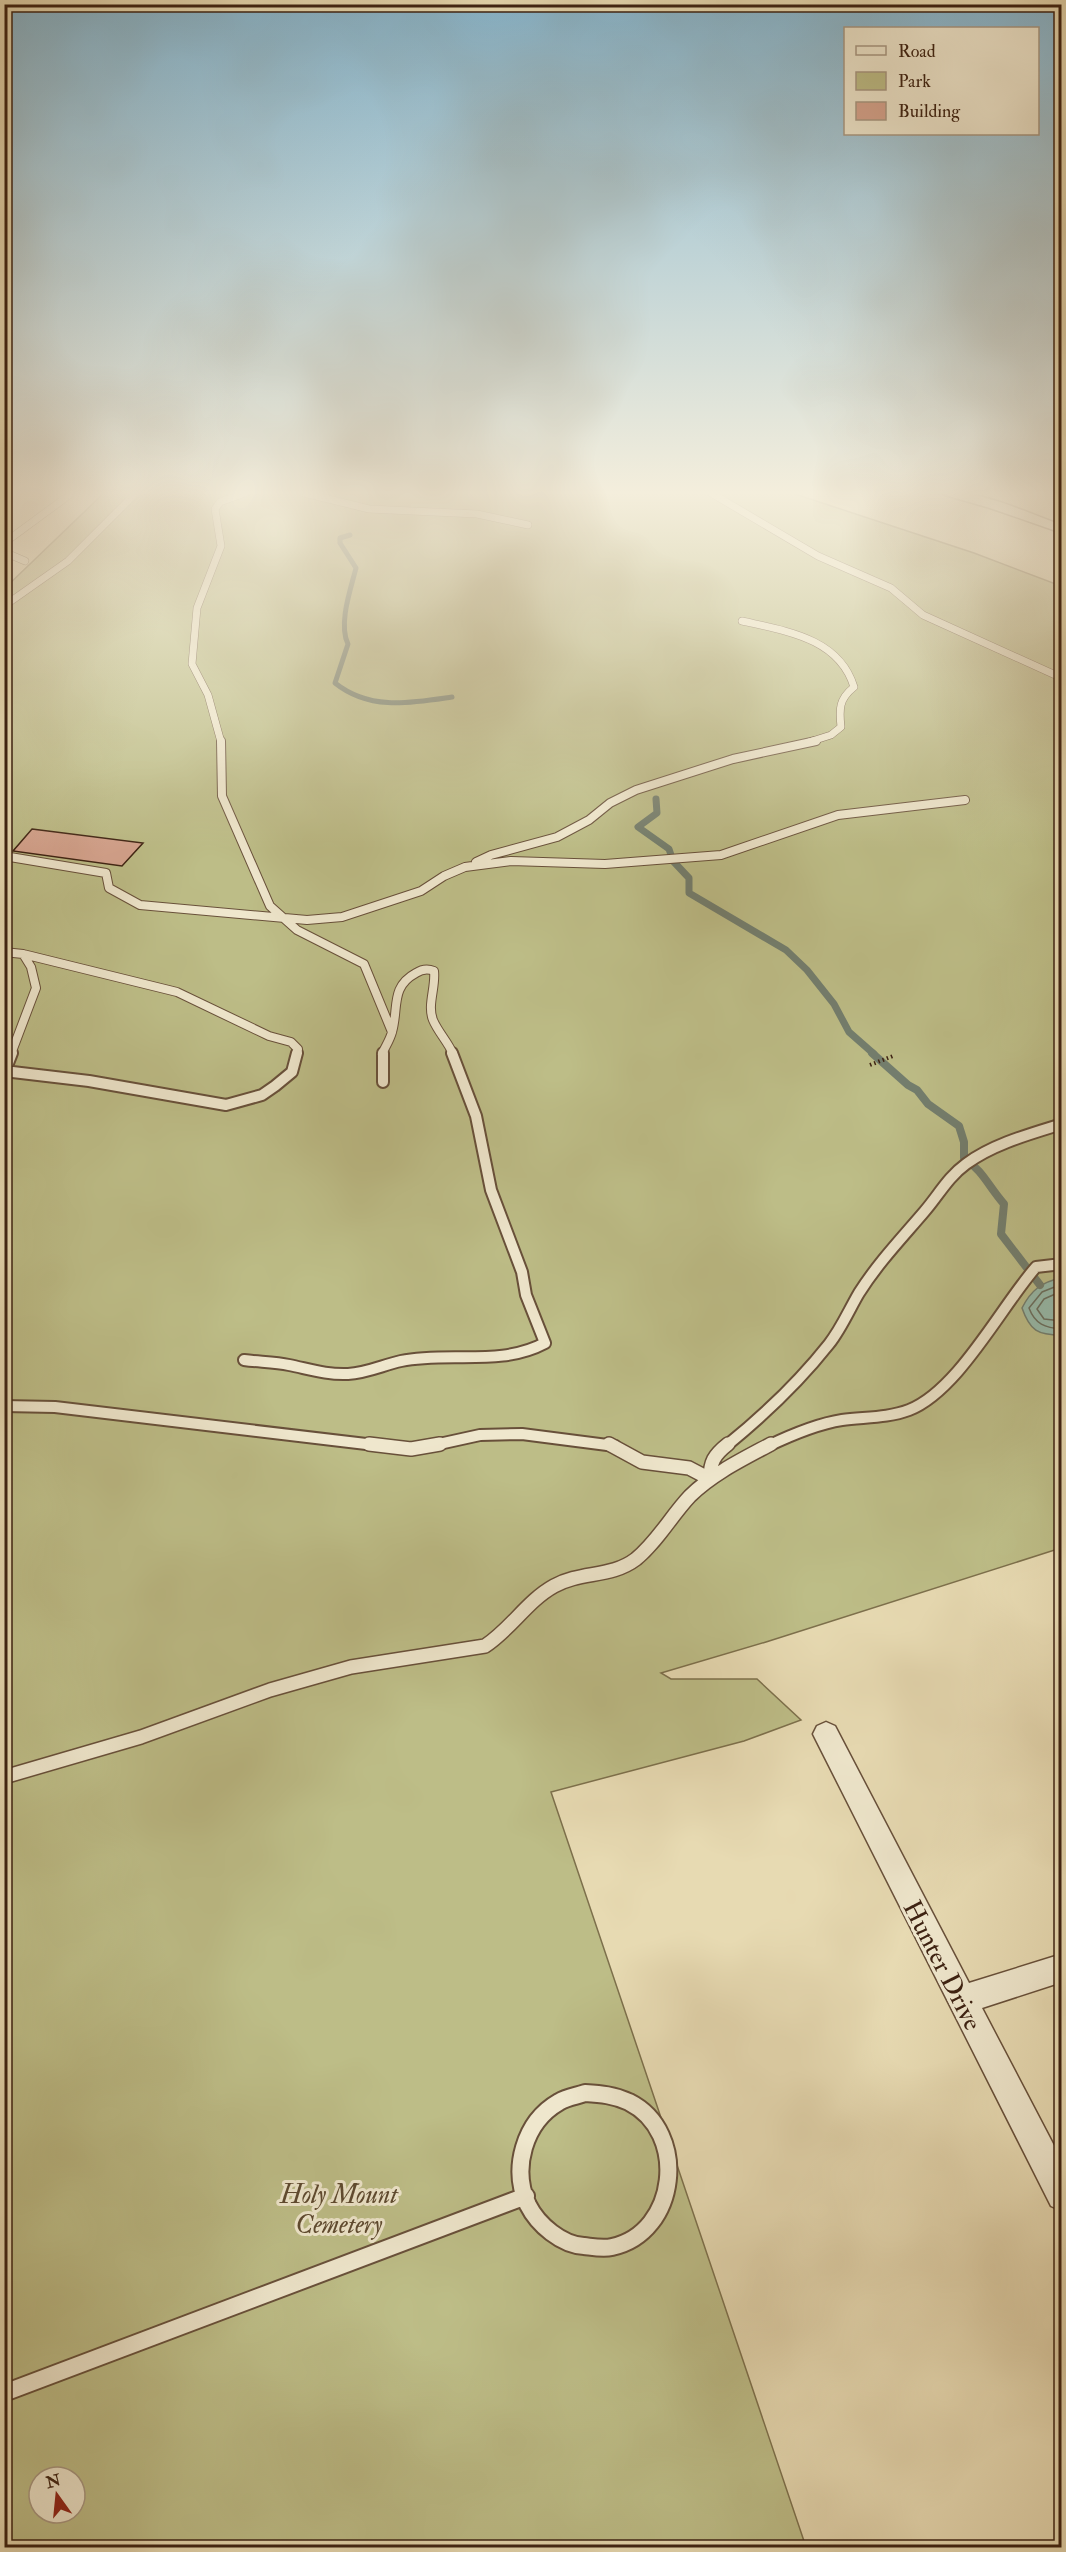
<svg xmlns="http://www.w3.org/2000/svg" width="1066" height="2552" font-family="'IM FELL Double Pica',serif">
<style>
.green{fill:#bdbd87;stroke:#7d704c;stroke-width:1.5;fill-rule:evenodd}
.water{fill:#97bbab;stroke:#737e6e;stroke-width:1.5}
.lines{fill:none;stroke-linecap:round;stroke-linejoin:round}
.shore{stroke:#6a6e5e;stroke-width:1.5}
.stream-far2{stroke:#737e6e;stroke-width:5}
.stream-far1{stroke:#737e6e;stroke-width:7}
.stream{stroke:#737e6e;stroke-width:8}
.building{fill:#d6a48f;stroke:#3d2212;stroke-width:1.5}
.lane-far4-casing{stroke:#68503a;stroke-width:8}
.lane-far3-casing{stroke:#68503a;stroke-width:10}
.lane-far2-casing{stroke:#68503a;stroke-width:14}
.lane-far1-casing{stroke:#68503a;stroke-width:16}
.lane-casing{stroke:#68503a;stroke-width:20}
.street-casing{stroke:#68503a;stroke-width:3}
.path{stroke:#3d2212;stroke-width:4;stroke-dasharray:1.5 3;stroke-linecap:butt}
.lane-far4{stroke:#efe7cd;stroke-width:7}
.lane-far3{stroke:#efe7cd;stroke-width:8}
.lane-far2{stroke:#efe7cd;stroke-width:10}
.lane-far1{stroke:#efe7cd;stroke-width:13}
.lane{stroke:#efe7cd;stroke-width:16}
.street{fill:#efe7cd;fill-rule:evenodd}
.labels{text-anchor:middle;stroke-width:6;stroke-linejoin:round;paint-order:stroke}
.near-street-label{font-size:26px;fill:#3d2212;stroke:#efe7cd}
.near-park-label{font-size:26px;font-style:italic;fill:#5d492f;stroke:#efe7cd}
</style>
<rect width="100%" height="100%" fill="#e7dab2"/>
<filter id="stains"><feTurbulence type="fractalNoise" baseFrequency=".00333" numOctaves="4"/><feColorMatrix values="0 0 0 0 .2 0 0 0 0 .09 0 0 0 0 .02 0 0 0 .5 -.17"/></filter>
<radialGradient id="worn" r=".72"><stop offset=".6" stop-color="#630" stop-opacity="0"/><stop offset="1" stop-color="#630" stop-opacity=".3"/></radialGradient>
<!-- green -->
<path class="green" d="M104 493H792L974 553 1061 586V1548L766 1642 661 1673 671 1679H757L801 1720 744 1741 551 1792 806 2547H5V588ZM39 2477H75V2513H39Z"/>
<!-- water -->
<path class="water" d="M1061 1278V1335C1038 1335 1030 1331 1022 1308 1031 1290 1042 1282 1061 1278Z"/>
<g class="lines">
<!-- shore -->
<path class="shore" d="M1062 1284 1042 1292 1029 1308C1035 1324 1045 1328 1062 1329
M1062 1291 1044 1299 1037 1309 1044 1319 1062 1321"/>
<!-- stream-far2 -->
<path class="stream-far2" d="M350 535 340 538V543L356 568C351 588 338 624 348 644L335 683C370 711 411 703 452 697"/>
<!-- stream-far1 -->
<path class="stream-far1" d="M656 799 657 813 638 827 669 849 673 861 689 878V893L786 950 807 970 834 1004 849 1032 874 1054"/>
<!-- stream -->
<path class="stream" d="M872 1053 908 1085 917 1090 928 1104 959 1126 964 1142V1158C983 1171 989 1187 1004 1204L1001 1234 1040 1285"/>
</g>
<!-- building -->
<path class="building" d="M32 829 143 843 122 866 13 851Z"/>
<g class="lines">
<defs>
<path id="lane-far4" d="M304 493 369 509 477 514 528 525
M711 493 818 556 891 588 923 615 1062 678
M4 543 72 493
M4 552 25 561
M4 606 68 561 136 493
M742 621C786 631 839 638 854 687 839 699 839 709 841 727L831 735 809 742
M221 742 208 695 192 664 197 608 221 546 215 509 220 502 245 493"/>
<path id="lane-far3" d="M221 741 222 796 270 906 297 930 364 964 392 1032
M4 856 106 873 109 888 140 905 307 920 342 917 421 891 444 876 465 867 511 861 605 864 721 855 838 815 965 800
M476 862 491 855 557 837 589 820 610 803 636 790 733 759 816 741
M4 952 23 954
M11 1054 36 988 31 967 23 954 177 992 269 1036 291 1042 298 1049 297 1054
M382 1054C385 1047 390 1040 392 1032 399 1008 390 987 416 973 422 969 427 968 434 971 436 987 427 1005 433 1020 438 1032 448 1042 453 1054"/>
<path id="lane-far2" d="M383 1053V1082
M4 1071 89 1081 226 1105 262 1095 275 1086 292 1072 297 1053
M5 1071 12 1053
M244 1360C259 1362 275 1362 289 1365 309 1369 327 1375 348 1374 367 1373 383 1365 401 1361 449 1351 500 1367 545 1343L526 1295 522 1272 491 1190 476 1116 452 1053
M4 1406 55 1407 383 1446
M430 1446 480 1435 522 1434 615 1446
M726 1446C763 1416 799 1382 829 1344 841 1329 849 1310 859 1293 878 1263 901 1239 924 1212 938 1196 948 1177 966 1164 993 1144 1030 1134 1062 1124
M768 1446C791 1435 816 1424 842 1420 864 1417 888 1418 909 1410 958 1391 1001 1307 1036 1267L1062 1264"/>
<path id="lane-far1" d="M369 1444 411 1449 440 1444
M609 1444 642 1462 689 1468 710 1479C710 1462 714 1455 728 1444
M4 1777 141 1737 270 1690 351 1667 485 1646C511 1629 527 1601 554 1586 581 1571 611 1578 636 1559 658 1541 671 1516 690 1496 712 1474 743 1459 771 1444"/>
<path id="lane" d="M585 2093C601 2094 614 2095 629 2102 689 2132 678 2233 612 2247 603 2249 593 2247 584 2246 562 2245 538 2225 528 2205 511 2169 524 2122 559 2102 567 2097 577 2096 585 2093Z
M4 2393 526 2196"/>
<path id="street" d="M943 493C979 489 1027 513 1062 525V533L990 508 945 495Z
M826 1722 835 1726 969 1983 1062 1954V1982L982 2008 1062 2161V2211L1051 2206 817 1742 813 1734 817 1726Z"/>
</defs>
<!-- lane-far4 casing -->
<use href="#lane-far4" class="lane-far4-casing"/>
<!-- lane-far3 casing -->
<use href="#lane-far3" class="lane-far3-casing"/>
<!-- lane-far2 casing -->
<use href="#lane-far2" class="lane-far2-casing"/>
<!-- lane-far1 casing -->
<use href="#lane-far1" class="lane-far1-casing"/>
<!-- lane casing -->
<use href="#lane" class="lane-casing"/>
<!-- street casing -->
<use href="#street" class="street-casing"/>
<!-- path -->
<path class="path" d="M870 1065 893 1056"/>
<!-- lane-far4 -->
<use href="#lane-far4" class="lane-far4"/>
<!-- lane-far3 -->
<use href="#lane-far3" class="lane-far3"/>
<!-- lane-far2 -->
<use href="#lane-far2" class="lane-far2"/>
<!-- lane-far1 -->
<use href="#lane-far1" class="lane-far1"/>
<!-- lane -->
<use href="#lane" class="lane"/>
<!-- street -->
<use href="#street" class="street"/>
</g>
<!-- sky -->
<linearGradient id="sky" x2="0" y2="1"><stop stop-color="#87b7d0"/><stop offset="0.58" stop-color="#f4eedc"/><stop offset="1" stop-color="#f4eedc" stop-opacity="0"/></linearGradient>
<rect width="1066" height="850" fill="url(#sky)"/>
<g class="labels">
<!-- near-street labels -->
<g class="near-street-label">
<text transform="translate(943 1965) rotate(63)" y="9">Hunter Drive</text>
</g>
<!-- near-park labels -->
<g class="near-park-label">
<text x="339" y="2203">Holy Mount<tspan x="339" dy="30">Cemetery</tspan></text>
</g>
</g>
<!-- margin -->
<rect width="1066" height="2552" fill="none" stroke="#e7dab2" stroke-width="24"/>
<rect x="6" y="6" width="1054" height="2540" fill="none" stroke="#3d2212" stroke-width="3"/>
<rect x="12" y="12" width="1042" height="2528" fill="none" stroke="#3d2212" stroke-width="1.5"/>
<!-- legend -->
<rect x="844" y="27" width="195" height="108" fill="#efe7cd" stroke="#a89882" stroke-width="1.5"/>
<rect x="856" y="46" width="30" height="9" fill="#efe7cd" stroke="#a89882" stroke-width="1.5"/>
<text x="898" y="57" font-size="18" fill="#3d2212">Road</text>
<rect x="856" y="72" width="30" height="18" fill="#bdbd87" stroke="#a89882" stroke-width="1.5"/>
<text x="898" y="87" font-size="18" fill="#3d2212">Park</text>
<rect x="856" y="102" width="30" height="18" fill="#d6a48f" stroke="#a89882" stroke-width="1.5"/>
<text x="898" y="117" font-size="18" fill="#3d2212">Building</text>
<!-- north arrow -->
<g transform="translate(57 2495) rotate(345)"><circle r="28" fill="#efe7cd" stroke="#a89882" stroke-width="1.5"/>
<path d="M0-4.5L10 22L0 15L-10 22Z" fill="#8f2418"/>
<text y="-9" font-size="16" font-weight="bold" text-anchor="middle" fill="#3d2212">N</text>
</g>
<rect width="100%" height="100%" filter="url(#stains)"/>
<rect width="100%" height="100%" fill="url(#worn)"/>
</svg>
